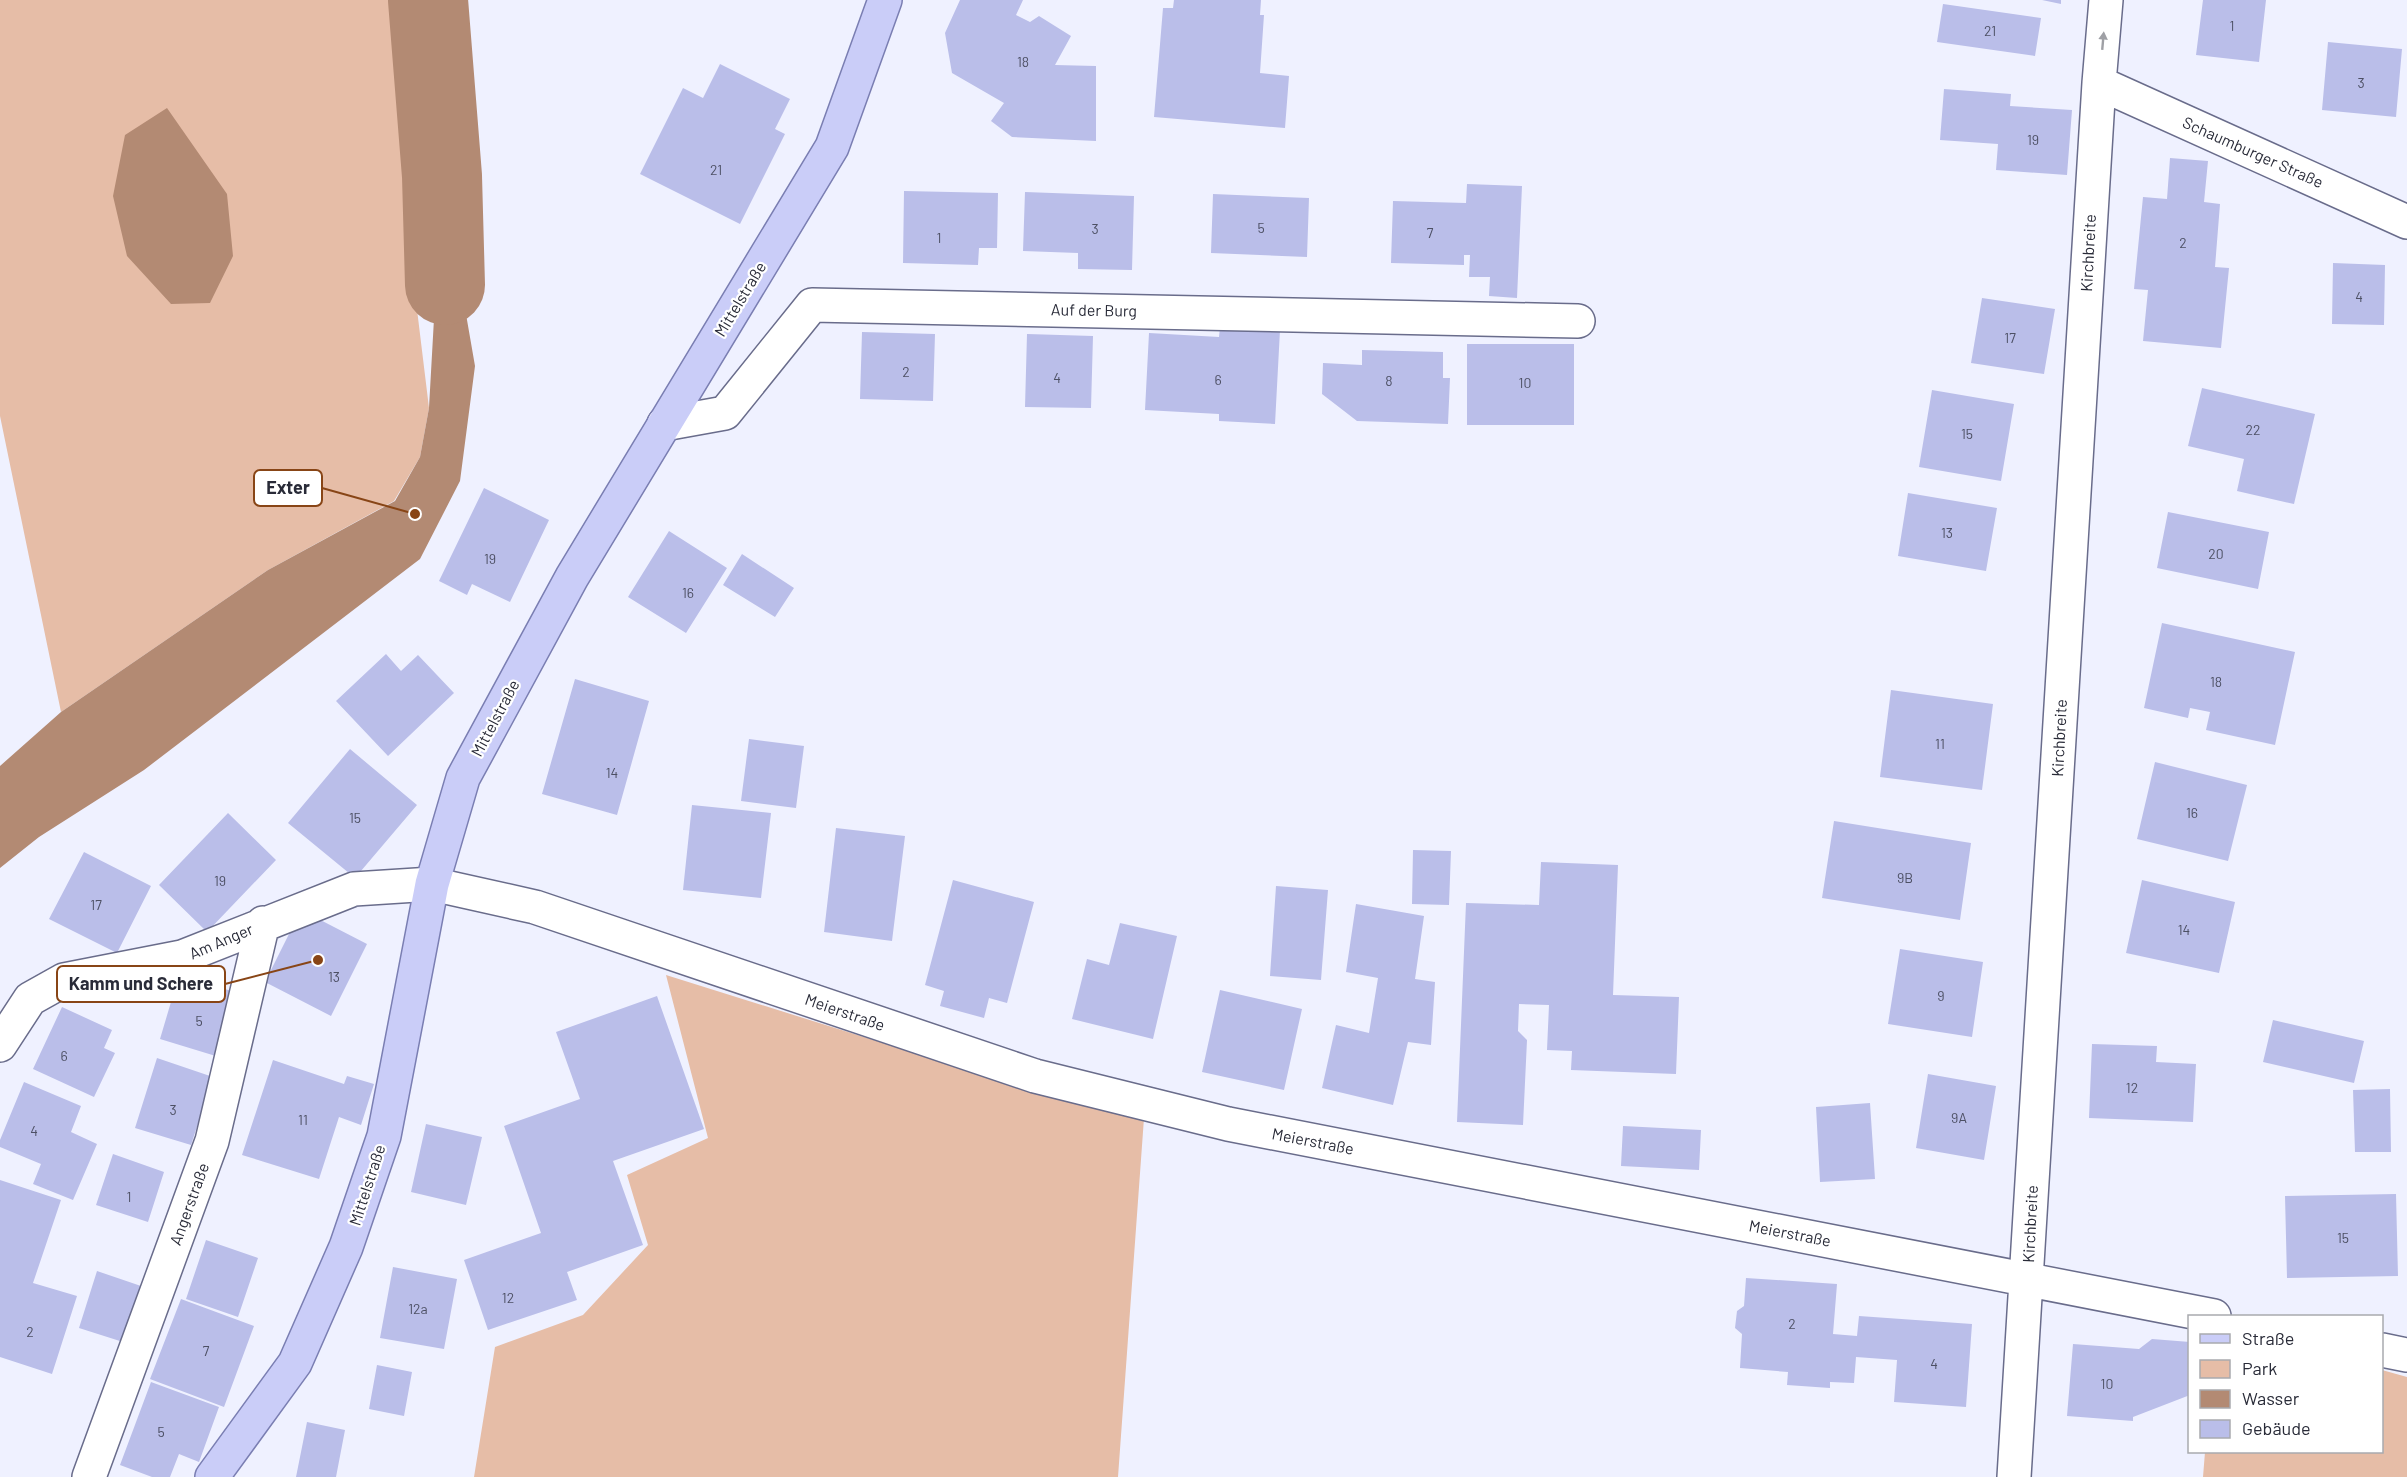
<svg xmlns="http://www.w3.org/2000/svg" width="2407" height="1477" font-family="Barlow,sans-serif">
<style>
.green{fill:#e6bda7}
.water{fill:#b38a73}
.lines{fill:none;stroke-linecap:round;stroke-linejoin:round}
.river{stroke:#b38a73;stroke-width:80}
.building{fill:#babee9}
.minor-casing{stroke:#696c8b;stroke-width:36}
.major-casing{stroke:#7a7eb2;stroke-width:36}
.minor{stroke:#fff;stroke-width:33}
.major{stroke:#cacdf8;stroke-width:33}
.oneway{fill:#9fa0a5}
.labels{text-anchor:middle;stroke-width:4.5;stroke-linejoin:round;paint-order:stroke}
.number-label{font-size:14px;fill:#4d5064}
.street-label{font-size:16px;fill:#292b38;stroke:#fff}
.leader{fill:none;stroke:#884516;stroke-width:2}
.callout-dot{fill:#884516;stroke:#fff;stroke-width:2}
.callout{fill:#fff;stroke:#884516;stroke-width:2}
.callout-label{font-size:18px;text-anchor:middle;font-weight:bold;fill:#292b38}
</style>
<rect width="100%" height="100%" fill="#eff1ff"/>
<!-- green -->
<path class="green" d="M0 0H390L410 252 429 408 420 457 394 501 268 570 61 712 0 416Z
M666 975 915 1053 1144 1118 1118 1477H474L495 1347 583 1315 648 1245 627 1175 708 1138Z
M2382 1370 2407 1377V1477H2203L2205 1452H2382Z"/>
<!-- water -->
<path class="water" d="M167 108 227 194 233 256 210 303 171 304 127 256 113 196 125 135Z
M442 176 475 366 460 481 420 559 144 770 39 837 0 868V766L61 712 268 570 395 501 420 457 429 408Z"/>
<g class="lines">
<!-- river -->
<path class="river" d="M428 0 442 176 445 285"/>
</g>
<!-- building -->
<path class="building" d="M960 0H1023L1016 15 1030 22 1039 16 1071 36 1055 65 1096 66V141L1012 137 991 121 1004 103 952 73 945 33Z
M1174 0H1261L1260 15H1264L1260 73 1289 76 1285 128 1154 117 1163 8H1173Z
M2042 0H2061V4Z
M2203 0H2266L2259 62 2196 55Z
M1943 4 2041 18 2035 56 1937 42Z
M2328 42 2402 49 2396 117 2322 110Z
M720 64 790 99 775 129 785 134 740 224 640 174 683 88 703 98Z
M1944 89 2011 94 2010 106 2072 110 2067 175 1996 170 1998 144 1940 140Z
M2170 158 2208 161 2204 202 2220 204 2215 267 2229 268 2221 348 2143 341 2148 290 2134 289 2143 197 2167 199Z
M1467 184 1522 186 1517 298 1489 296 1490 277H1469L1470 255H1464V265L1391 263 1393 201 1466 203Z
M904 191 998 193 997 248H979L978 265 903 263Z
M1025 192 1134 196 1132 270 1078 269V253L1023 251Z
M1213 194 1309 198 1307 257 1211 253Z
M2333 263 2385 265 2384 325 2332 324Z
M1982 298 2055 309 2044 374 1971 363Z
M1220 327 1280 330 1275 424 1219 421V414L1145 410 1149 333 1219 337Z
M862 332 935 334 933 401 860 399Z
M1027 334 1093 336 1091 408 1025 407Z
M1467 344H1574V425H1467Z
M1362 350 1443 352V378H1450L1448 424 1357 421 1322 394 1323 363 1362 365Z
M2202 388 2315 414 2294 504 2237 491 2244 459 2188 446Z
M1932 390 2014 404 2001 481 1919 467Z
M484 488 549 520 510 602 472 584 467 595 439 581Z
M1908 493 1997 508 1986 571 1898 556Z
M2168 512 2269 532 2258 589 2157 568Z
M669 531 727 568 686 633 628 597Z
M742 554 794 588 775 617 723 585Z
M2162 623 2295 652 2275 745 2206 730 2210 712 2190 708 2188 718 2144 708Z
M386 654 401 671 418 655 454 693 388 756 336 701Z
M575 679 649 701 617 815 542 794Z
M1891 690 1993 704 1982 790 1880 777Z
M749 739 804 746 796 808 741 801Z
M350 749 417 805 355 878 288 823Z
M2155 762 2247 785 2228 861 2137 839Z
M692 805 771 813 761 898 683 890Z
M228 813 276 860 207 932 159 885Z
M1834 821 1971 843 1960 920 1822 898Z
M836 828 905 836 892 941 824 932Z
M1413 850 1451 851 1449 905 1412 904Z
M84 852 151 886 117 953 49 919Z
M1541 862 1618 865 1613 995 1679 997 1676 1074 1571 1070 1572 1051 1547 1050 1549 1005 1519 1004 1518 1031 1527 1040 1523 1125 1457 1122 1466 903 1539 905Z
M953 880 1034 902 1007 1003 989 998 984 1018 940 1006 944 991 925 985Z
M2142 880 2235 902 2219 973 2126 953Z
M1276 886 1328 890 1321 980 1270 976Z
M1356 904 1424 916 1415 979 1435 982 1431 1045 1408 1042 1393 1105 1322 1088 1336 1025 1369 1033 1378 978 1346 972Z
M301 910 367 944 331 1016 265 982Z
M1120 923 1177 936 1153 1039 1072 1019 1087 959 1109 965Z
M1900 949 1983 962 1972 1037 1888 1024Z
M179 975 238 993 219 1057 160 1039Z
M1220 990 1302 1009 1284 1090 1202 1072Z
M657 996 704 1129 613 1161 643 1245 567 1272 577 1300 488 1330 464 1260 541 1233 504 1126 580 1099 556 1032Z
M62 1007 112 1030 104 1048 115 1053 94 1097 33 1069Z
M2273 1020 2364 1041 2354 1083 2263 1062Z
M2092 1044 2157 1046 2156 1062 2196 1064 2193 1122 2089 1118Z
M157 1058 213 1077 191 1145 135 1128Z
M273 1060 344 1084 347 1076 374 1084 361 1125 339 1117 319 1179 242 1155Z
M1928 1074 1996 1086 1984 1160 1916 1148Z
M24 1082 81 1106 71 1132 97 1144 73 1200 33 1184 41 1164 0 1147V1140Z
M2390 1089 2391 1152H2355L2353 1090Z
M1870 1103 1875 1179 1820 1182 1816 1107Z
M426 1124 482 1137 466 1205 411 1192Z
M1623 1126 1701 1130 1699 1170 1621 1166Z
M113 1154 164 1172 148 1222 96 1205Z
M0 1180 61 1200 33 1283 77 1296 52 1374 0 1357Z
M2396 1194 2398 1276 2287 1278 2285 1196Z
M206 1240 258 1258 238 1317 186 1299Z
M393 1267 457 1279 444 1349 380 1338Z
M97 1271 141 1286 123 1342 79 1328Z
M1746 1278 1837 1284 1833 1334 1857 1336 1859 1316 1972 1324 1966 1407 1894 1402 1897 1360 1856 1357 1854 1383 1830 1382V1388L1787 1385 1788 1372 1740 1368 1742 1334 1735 1328 1737 1311 1744 1306Z
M181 1299 254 1326 224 1407 150 1379Z
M2152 1339 2190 1342V1395L2133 1417V1421L2067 1416 2073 1344 2139 1349Z
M377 1365 412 1372 404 1416 369 1409Z
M151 1382 219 1407 199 1462 179 1454 170 1477H152L120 1465Z
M307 1422 345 1430 336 1477H296Z"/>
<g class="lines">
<defs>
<path id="minor" d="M2099 83 2407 222
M664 424 725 413 812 305 1578 321
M0 1045 30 999 64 980 182 957 354 889 432 884 535 907 1035 1076 1228 1124 2214 1316
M2382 1350 2407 1355
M89 1477 212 1141 263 923
M2014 1477 2099 83 2106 0"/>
<path id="major" d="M212 1477 295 1363 346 1247 384 1136 432 884 463 778 572 577 832 147 885 0"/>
</defs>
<!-- minor casing -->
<use href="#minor" class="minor-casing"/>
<!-- major casing -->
<use href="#major" class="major-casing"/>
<!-- minor -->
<use href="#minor" class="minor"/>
<!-- major -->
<use href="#major" class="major"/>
</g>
<!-- one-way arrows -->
<defs><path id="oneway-solid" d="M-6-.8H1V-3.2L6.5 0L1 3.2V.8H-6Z" transform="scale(1.5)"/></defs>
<use class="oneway" href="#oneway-solid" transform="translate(2103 41) rotate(-85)"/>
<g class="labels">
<!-- number labels -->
<g class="number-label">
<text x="2232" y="31">1</text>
<text x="1990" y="36">21</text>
<text x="1023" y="67">18</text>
<text x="2361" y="88">3</text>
<text x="2033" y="145">19</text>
<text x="716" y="175">21</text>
<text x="1261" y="233">5</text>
<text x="1095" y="234">3</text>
<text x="1430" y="238">7</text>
<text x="939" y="243">1</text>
<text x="2183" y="248">2</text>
<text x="2359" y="302">4</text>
<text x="2010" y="343">17</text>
<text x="906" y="377">2</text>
<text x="1057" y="383">4</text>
<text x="1218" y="385">6</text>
<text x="1389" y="386">8</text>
<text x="1525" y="388">10</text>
<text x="2253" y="435">22</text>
<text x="1967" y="439">15</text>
<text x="1947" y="538">13</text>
<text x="2216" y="559">20</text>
<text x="490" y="564">19</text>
<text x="688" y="598">16</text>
<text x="2216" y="687">18</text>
<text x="1940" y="749">11</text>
<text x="612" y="778">14</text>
<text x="2192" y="818">16</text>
<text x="355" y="823">15</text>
<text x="1905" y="883">9B</text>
<text x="220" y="886">19</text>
<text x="96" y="910">17</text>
<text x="2184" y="935">14</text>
<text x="334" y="982">13</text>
<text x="1941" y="1001">9</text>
<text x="199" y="1026">5</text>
<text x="64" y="1061">6</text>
<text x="2132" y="1093">12</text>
<text x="173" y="1115">3</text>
<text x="1959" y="1123">9A</text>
<text x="303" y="1125">11</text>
<text x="34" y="1136">4</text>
<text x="129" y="1202">1</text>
<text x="2343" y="1243">15</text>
<text x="508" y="1303">12</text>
<text x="418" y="1314">12a</text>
<text x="1792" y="1329">2</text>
<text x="30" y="1337">2</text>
<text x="206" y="1356">7</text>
<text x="1934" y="1369">4</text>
<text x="2107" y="1389">10</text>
<text x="161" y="1437">5</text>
</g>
<!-- street labels -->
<g class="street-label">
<text transform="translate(2253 152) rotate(24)" y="6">Schaumburger Straße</text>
<text transform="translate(2088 253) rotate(-87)" y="6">Kirchbreite</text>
<text transform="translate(740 299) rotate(-59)" y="6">Mittelstraße</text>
<text transform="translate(1094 310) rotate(1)" y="6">Auf der Burg</text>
<text transform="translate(495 718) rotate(-62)" y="6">Mittelstraße</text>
<text transform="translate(2059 738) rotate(-87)" y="6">Kirchbreite</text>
<text transform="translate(221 941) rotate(-23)" y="6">Am Anger</text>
<text transform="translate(845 1012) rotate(19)" y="6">Meierstraße</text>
<text transform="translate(1313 1141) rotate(11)" y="6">Meierstraße</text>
<text transform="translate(367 1185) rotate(-72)" y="6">Mittelstraße</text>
<text transform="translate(189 1204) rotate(-70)" y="6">Angerstraße</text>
<text transform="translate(2030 1224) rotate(-87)" y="6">Kirchbreite</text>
<text transform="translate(1790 1233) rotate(11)" y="6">Meierstraße</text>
</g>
</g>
<!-- callouts -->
<path class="leader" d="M415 514L322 488M318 960L225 984"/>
<g class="callout-dot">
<circle cx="415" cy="514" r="6"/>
<circle cx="318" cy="960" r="6"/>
</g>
<g class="callout">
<rect x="254" y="470" width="68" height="36" rx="6"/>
<rect x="57" y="966" width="168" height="36" rx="6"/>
</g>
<g class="callout-label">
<text x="288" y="494">Exter</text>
<text x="141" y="990">Kamm und Schere</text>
</g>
<!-- legend -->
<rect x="2188" y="1315" width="195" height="138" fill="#ffffff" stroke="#a9aaaf" stroke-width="1.5"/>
<rect x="2200" y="1334" width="30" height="9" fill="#cacdf8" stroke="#a9aaaf" stroke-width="1.5"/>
<text x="2242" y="1345" font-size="18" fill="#292b38">Straße</text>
<rect x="2200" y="1360" width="30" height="18" fill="#e6bda7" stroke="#a9aaaf" stroke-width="1.5"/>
<text x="2242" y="1375" font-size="18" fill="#292b38">Park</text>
<rect x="2200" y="1390" width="30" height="18" fill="#b38a73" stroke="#a9aaaf" stroke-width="1.5"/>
<text x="2242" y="1405" font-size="18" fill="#292b38">Wasser</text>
<rect x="2200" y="1420" width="30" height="18" fill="#babee9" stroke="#a9aaaf" stroke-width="1.5"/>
<text x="2242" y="1435" font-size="18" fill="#292b38">Gebäude</text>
</svg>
